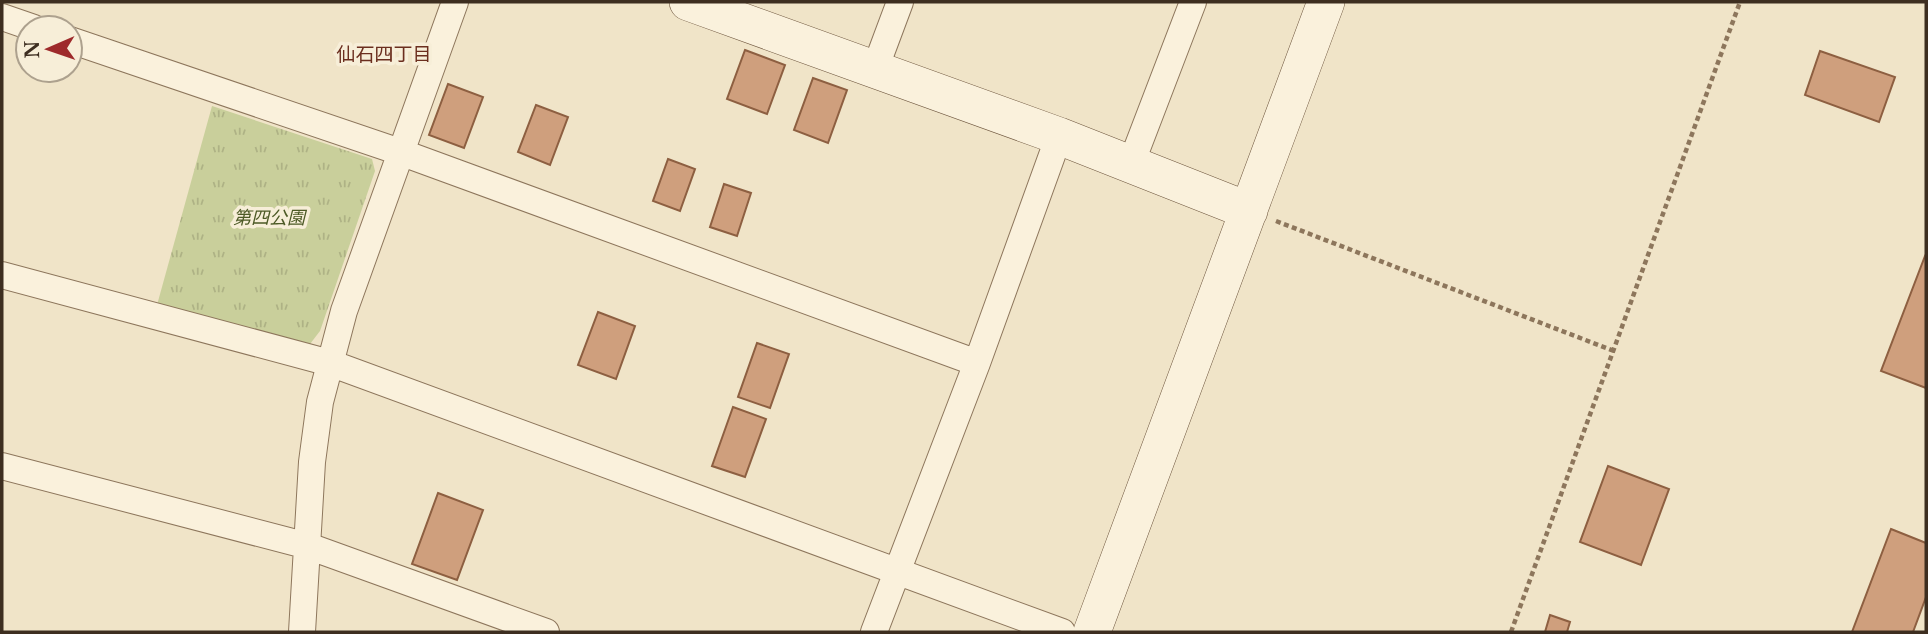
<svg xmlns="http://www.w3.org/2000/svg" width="1928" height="634" font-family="'Libre Baskerville','Noto Sans JP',serif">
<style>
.grass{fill:url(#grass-tufts)}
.building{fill:#cf9f7d;stroke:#8d5f41;stroke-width:2}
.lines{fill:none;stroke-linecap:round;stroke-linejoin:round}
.street-casing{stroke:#8d765c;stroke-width:28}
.secondary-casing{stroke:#6f573f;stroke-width:38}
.path{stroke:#8d765c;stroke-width:4.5;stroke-dasharray:5 3.5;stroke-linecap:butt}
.street{stroke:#faf1dc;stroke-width:26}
.secondary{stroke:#faf1dc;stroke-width:37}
.labels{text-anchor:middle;stroke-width:7;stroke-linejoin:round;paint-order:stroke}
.park-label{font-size:18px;font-style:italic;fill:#4d5a26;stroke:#f7eed8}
.neighbourhood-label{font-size:19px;fill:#6b2e1e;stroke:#f7eed8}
</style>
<defs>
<pattern id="grass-tufts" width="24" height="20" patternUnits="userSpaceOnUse" patternTransform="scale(1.75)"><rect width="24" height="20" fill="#c9cf9b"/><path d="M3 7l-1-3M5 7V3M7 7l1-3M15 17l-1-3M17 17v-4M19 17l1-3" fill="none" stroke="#aeb285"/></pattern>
</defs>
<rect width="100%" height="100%" fill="#f0e4c8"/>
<!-- grass -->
<path class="grass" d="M212 106 372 159 375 171 320 331 310 344 157 305Z"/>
<!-- building -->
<path class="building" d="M745 50 785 65 767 114 727 99Z
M1820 51 1895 77 1879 122 1805 95Z
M813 78 847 90 828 143 794 130Z
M448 84 483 97 464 148 429 135Z
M536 105 568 117 550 165 518 152Z
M668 159 695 169 680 211 653 201Z
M724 184 751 193 737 236 710 227Z
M1925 256 1926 257V388L1881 371Z
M598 312 635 326 616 379 578 365Z
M757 343 789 354 770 408 738 397Z
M733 407 766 419 745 477 712 466Z
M1608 466 1669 489 1641 565 1580 542Z
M438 493 483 510 457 580 412 564Z
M1891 529 1926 543V597L1913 632H1852Z
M1550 615 1570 622 1567 632H1545Z"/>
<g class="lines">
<defs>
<path id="street" d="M2 17 34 28
M70 40 400 152 977 363
M875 69 900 2
M1131 164 1193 2
M2 275 330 363 1062 632
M2 466 308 546 546 632
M302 632 312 462 320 402 344 311 455 2
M874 632 977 363 1059 136"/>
<path id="secondary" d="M688 2 1059 136 1249 211
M1092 632 1326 2"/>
</defs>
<!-- street casing -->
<use href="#street" class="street-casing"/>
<!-- secondary casing -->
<use href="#secondary" class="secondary-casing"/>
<!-- path -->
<path class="path" d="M1276 221 1614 351
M1511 632 1740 2"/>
<!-- street -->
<use href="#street" class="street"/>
<!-- secondary -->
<use href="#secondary" class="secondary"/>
</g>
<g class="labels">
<!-- park labels -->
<g class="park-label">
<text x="269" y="224">第四公園</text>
</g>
<!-- neighbourhood labels -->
<g class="neighbourhood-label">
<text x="384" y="61">仙石四丁目</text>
</g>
</g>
<!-- border -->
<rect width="1928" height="634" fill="none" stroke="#3d2e20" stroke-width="7"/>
<!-- north arrow -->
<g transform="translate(49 49) rotate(268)"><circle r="33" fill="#f7eed8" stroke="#ada18e" stroke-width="2"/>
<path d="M0-5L12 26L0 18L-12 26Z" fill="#9e2a2b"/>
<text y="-10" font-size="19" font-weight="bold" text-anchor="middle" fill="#3d2e20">N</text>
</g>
</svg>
